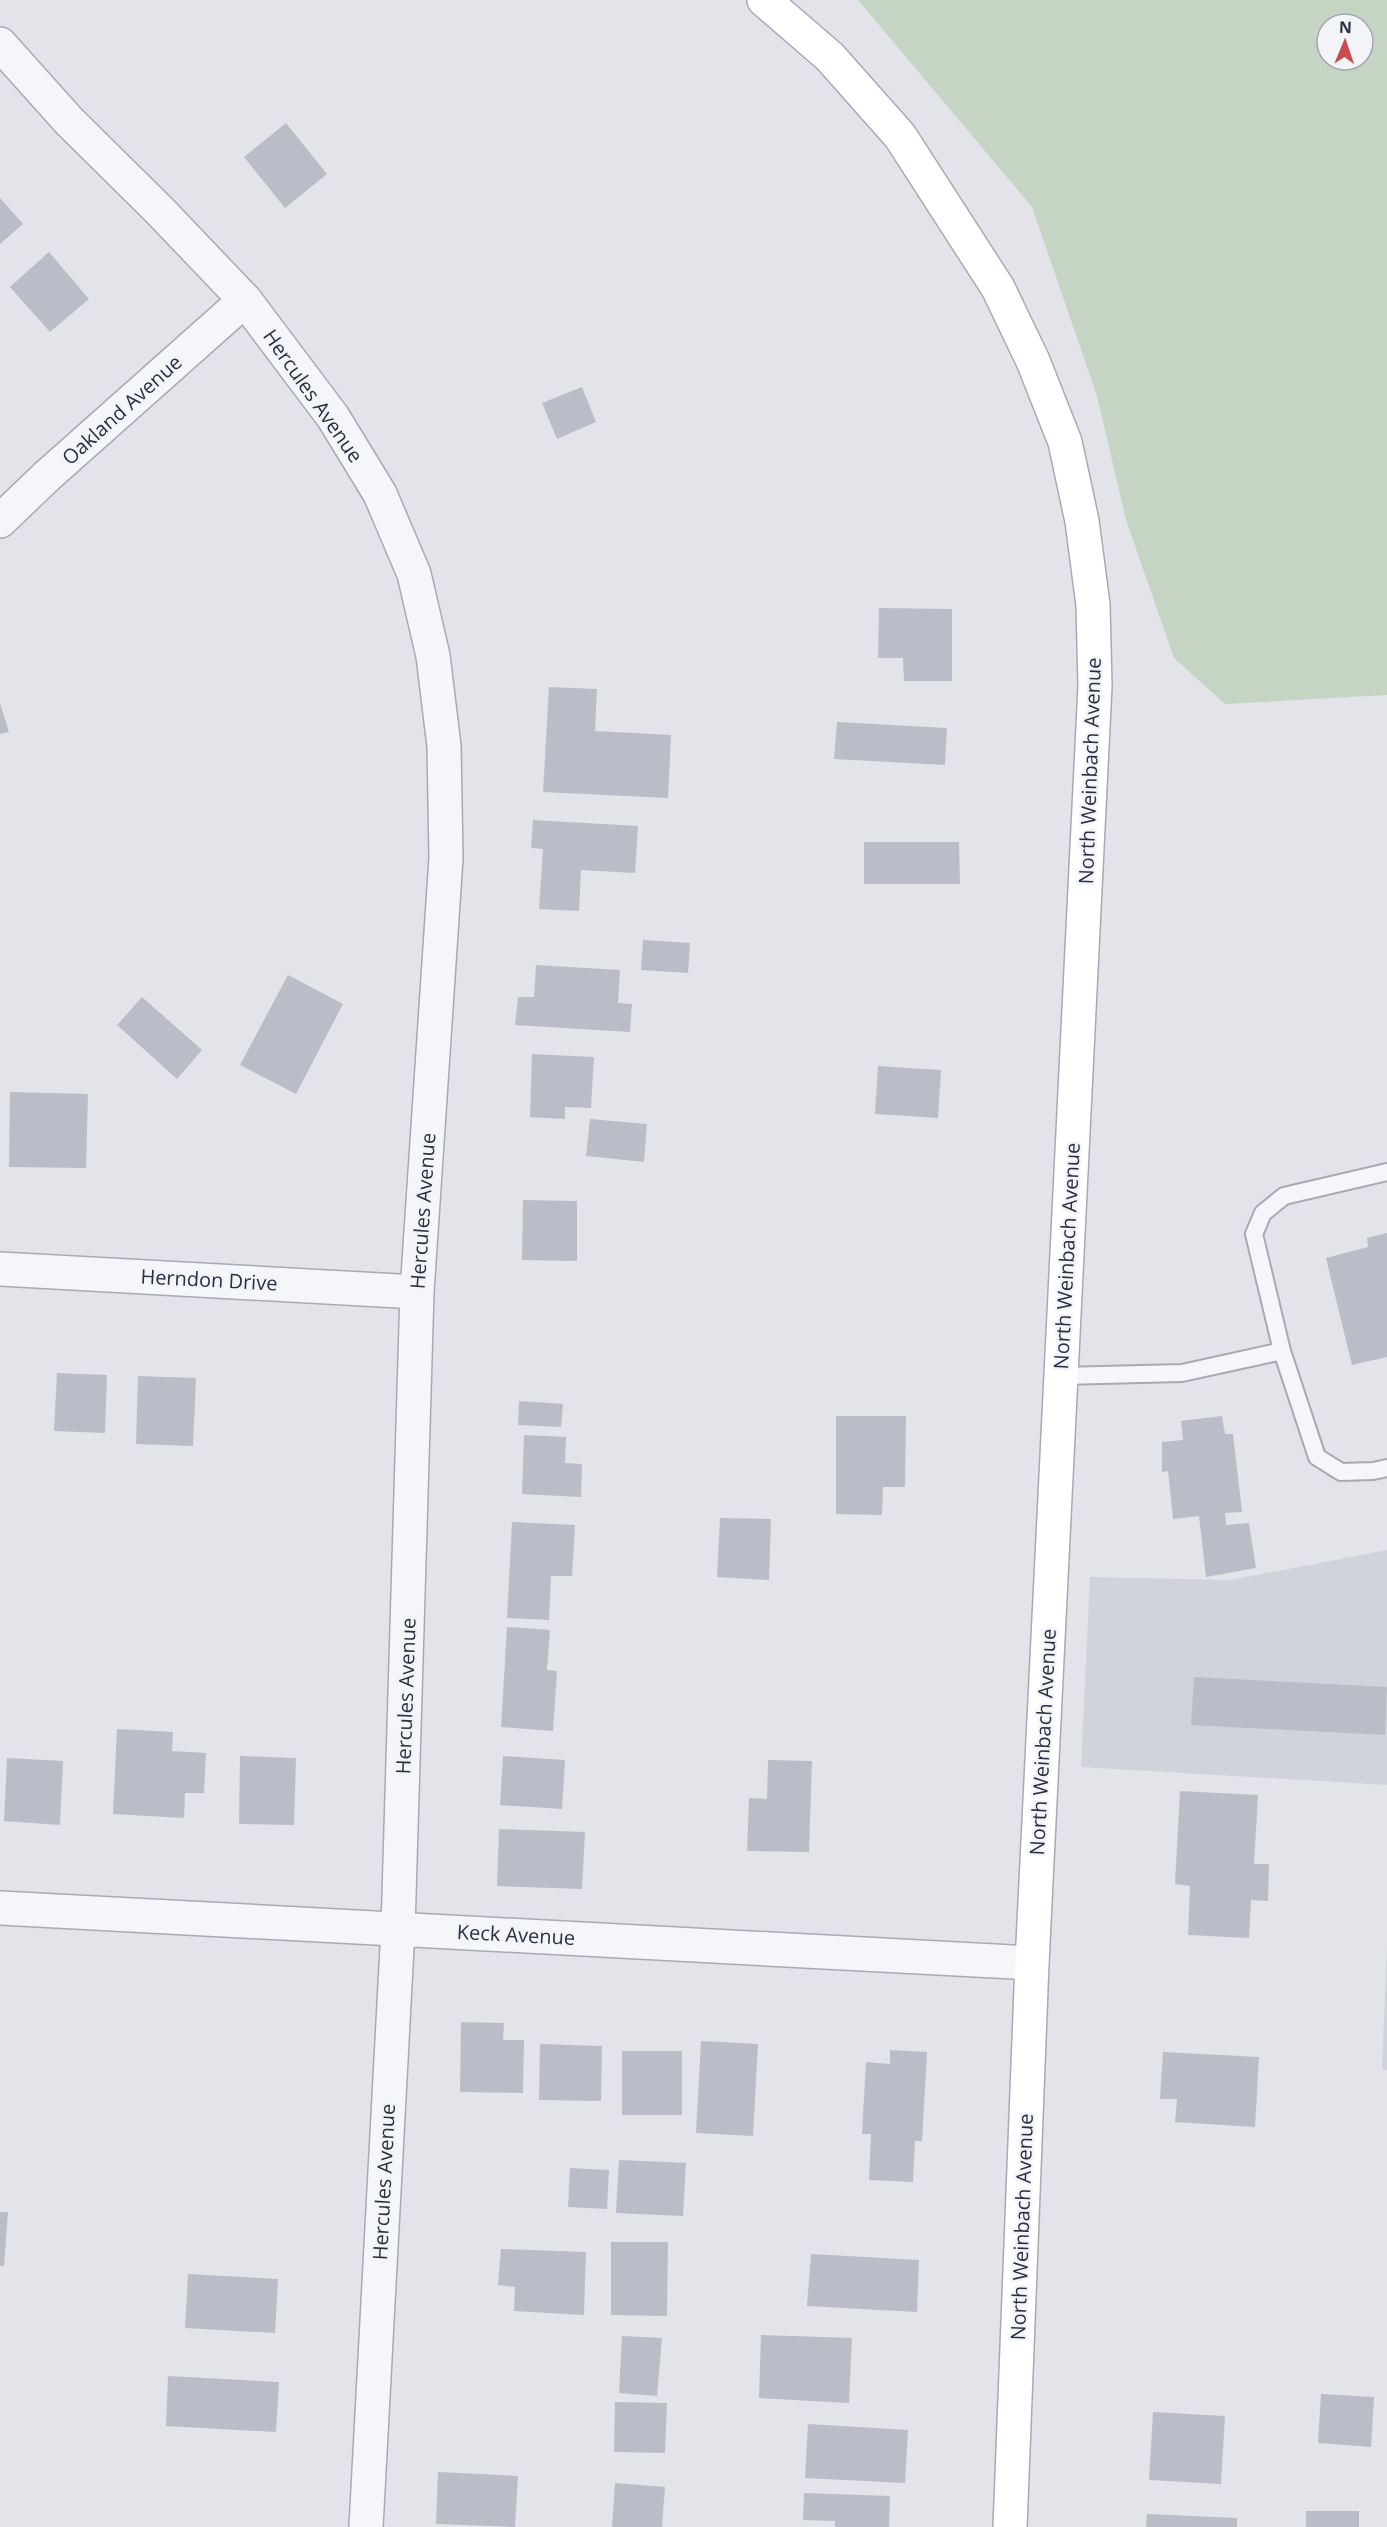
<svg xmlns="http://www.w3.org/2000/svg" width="1387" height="2527" font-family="'Open Sans',sans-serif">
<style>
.built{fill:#d0d3dc}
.green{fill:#c6d4c4;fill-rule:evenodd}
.building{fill:#babdc7}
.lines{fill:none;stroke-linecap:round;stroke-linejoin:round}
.lane-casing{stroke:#a7aab4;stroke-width:20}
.street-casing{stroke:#a7aab4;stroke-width:36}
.secondary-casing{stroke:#a7aab4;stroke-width:36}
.lane{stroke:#f5f6f9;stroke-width:16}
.street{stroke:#f5f6f9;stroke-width:33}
.secondary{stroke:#fff;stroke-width:33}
.labels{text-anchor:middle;stroke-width:5;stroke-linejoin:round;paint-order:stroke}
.street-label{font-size:20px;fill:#2a3042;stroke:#f2f4f8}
</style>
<rect width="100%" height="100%" fill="#e2e4ea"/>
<!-- built -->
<path class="built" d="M1387 1550V1785L1081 1767 1090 1577 1231 1580Z
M1387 1945V2070L1382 2069Z"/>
<!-- green -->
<path class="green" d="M858 0H1387V695L1225 704 1174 658 1126 520 1097 396 1032 207ZM1327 24H1363V60H1327Z"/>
<!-- building -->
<path class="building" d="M286 123 327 174 285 208 244 157Z
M0 198 23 224 0 244Z
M49 252 89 299 50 332 10 287Z
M582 387 596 422 557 439 542 403Z
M879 608 952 609V681H904L903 658H878Z
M549 687 597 689 595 731 671 735 668 798 543 792Z
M0 703 9 732 0 734Z
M837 722 947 728 945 765 834 759Z
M533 820 638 826 635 873 581 870 579 911 539 909 543 849 531 848Z
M864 842H959L960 884H864Z
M643 940 690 943 688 973 641 970Z
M536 965 620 970 618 1003 632 1004 630 1032 515 1025 518 997H534Z
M288 975 343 1004 296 1094 240 1065Z
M142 997 202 1050 177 1079 117 1025Z
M532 1054 594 1057 591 1108 565 1107V1119L530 1117Z
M878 1066 941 1070 938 1118 875 1114Z
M10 1092 88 1094 86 1168 9 1167Z
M590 1119 647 1124 644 1162 586 1156Z
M523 1200 577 1201V1261L522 1260Z
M1387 1233V1357L1352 1365 1326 1258 1368 1247 1367 1238Z
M57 1373 107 1375 105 1433 54 1431Z
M138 1376 196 1378 193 1446 136 1444Z
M519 1401 563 1404 561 1427 518 1425Z
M836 1416H906L905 1487H883L882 1515 836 1514Z
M1222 1416 1225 1434H1233L1242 1512 1225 1513 1226 1525 1249 1523 1256 1568 1206 1577 1199 1516 1173 1519 1168 1471 1162 1472V1442L1183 1440 1181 1421Z
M524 1435 566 1437 565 1463 582 1464 581 1497 522 1494Z
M720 1518 771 1519 769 1580 717 1577Z
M512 1522 575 1525 572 1576H551L549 1620 507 1618Z
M507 1627 550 1630 547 1670 557 1671 553 1731 501 1727Z
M1194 1677 1387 1687 1385 1735 1191 1725Z
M117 1729 173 1732 172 1751 206 1753 204 1793H185L184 1818 113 1814Z
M240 1756 296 1758 294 1825 239 1824Z
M503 1756 565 1760 562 1809 500 1805Z
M7 1758 63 1761 60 1825 4 1821Z
M768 1760 812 1761 809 1852 747 1851 749 1798 767 1799Z
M1180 1791 1258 1795 1254 1864H1269L1268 1901 1251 1900 1249 1938 1188 1935 1190 1886 1175 1884Z
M499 1829 585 1832 582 1889 497 1886Z
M461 2022 504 2023 503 2040H524L523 2093 460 2092Z
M701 2041 758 2044 753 2136 696 2133Z
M540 2044 602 2046 601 2101 539 2100Z
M890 2050 927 2052 922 2141H915L913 2182 869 2180 871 2134H862L866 2062 890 2064Z
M622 2051H682V2115H622Z
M1163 2052 1259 2057 1255 2127 1175 2122 1177 2099H1160Z
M619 2160 686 2163 683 2216 616 2213Z
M570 2168 609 2170 607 2209 568 2207Z
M0 2212H8L4 2266H0Z
M611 2242H668L667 2316 611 2315Z
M501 2249 586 2252 584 2315 514 2311 515 2287 498 2285Z
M811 2254 919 2260 917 2312 807 2306Z
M188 2274 278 2279 275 2333 185 2328Z
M761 2335 852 2338 849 2403 759 2398Z
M622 2336 662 2338 657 2396 619 2393Z
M168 2376 279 2382 276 2432 166 2426Z
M1321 2394 1374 2397 1371 2447 1318 2443Z
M615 2402 667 2403 665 2453 614 2452Z
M1153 2412 1225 2416 1221 2484 1149 2480Z
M808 2424 908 2430 905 2483 805 2478Z
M438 2472 518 2476 515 2527 436 2524Z
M615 2483 665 2487 662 2527H612Z
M804 2493 890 2496 889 2527H835V2521L803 2520Z
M1306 2511H1359V2527H1306Z
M1147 2514 1237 2518V2527H1146Z"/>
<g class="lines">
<defs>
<path id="lane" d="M1387 1172 1284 1196 1263 1213 1254 1234 1282 1351 1317 1457 1341 1472 1373 1471 1387 1468
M1061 1376 1182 1373 1282 1351"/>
<path id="street" d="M0 44 69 121 160 211 245 300 333 417 380 494 414 574 433 656 444 746 446 858 417 1292 398 1929 366 2527
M0 521 47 476 245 300
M0 1269 417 1292
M0 1908 1032 1963"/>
<path id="secondary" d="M764 0 830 57 900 136 998 288 1033 361 1065 442 1082 521 1093 605 1095 686 1032 1963 1010 2527"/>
</defs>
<!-- lane casing -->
<use href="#lane" class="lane-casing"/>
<!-- street casing -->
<use href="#street" class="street-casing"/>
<!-- secondary casing -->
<use href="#secondary" class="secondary-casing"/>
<!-- lane -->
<use href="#lane" class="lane"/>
<!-- street -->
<use href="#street" class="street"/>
<!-- secondary -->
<use href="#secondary" class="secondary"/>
</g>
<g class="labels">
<!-- street labels -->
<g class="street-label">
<text transform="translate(313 396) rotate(55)" y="7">Hercules Avenue</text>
<text transform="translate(122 410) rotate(-42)" y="7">Oakland Avenue</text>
<text transform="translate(1090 771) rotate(-88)" y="7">North Weinbach Avenue</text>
<text transform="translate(423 1211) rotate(-86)" y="7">Hercules Avenue</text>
<text transform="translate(1067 1256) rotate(-87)" y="7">North Weinbach Avenue</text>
<text transform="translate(209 1280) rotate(3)" y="7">Herndon Drive</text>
<text transform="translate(406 1696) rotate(-88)" y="7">Hercules Avenue</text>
<text transform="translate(1043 1742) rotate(-87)" y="7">North Weinbach Avenue</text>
<text transform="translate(516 1935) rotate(3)" y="7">Keck Avenue</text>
<text transform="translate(384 2182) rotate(-87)" y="7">Hercules Avenue</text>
<text transform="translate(1022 2227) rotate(-88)" y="7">North Weinbach Avenue</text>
</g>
</g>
<!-- north arrow -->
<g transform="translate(1345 42) rotate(2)"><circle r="28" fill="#f2f4f8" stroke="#a2a6af" stroke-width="1.5"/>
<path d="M0-4.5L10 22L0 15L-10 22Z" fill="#cc4b4f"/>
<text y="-9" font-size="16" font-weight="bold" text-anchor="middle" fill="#2a3042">N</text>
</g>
</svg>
